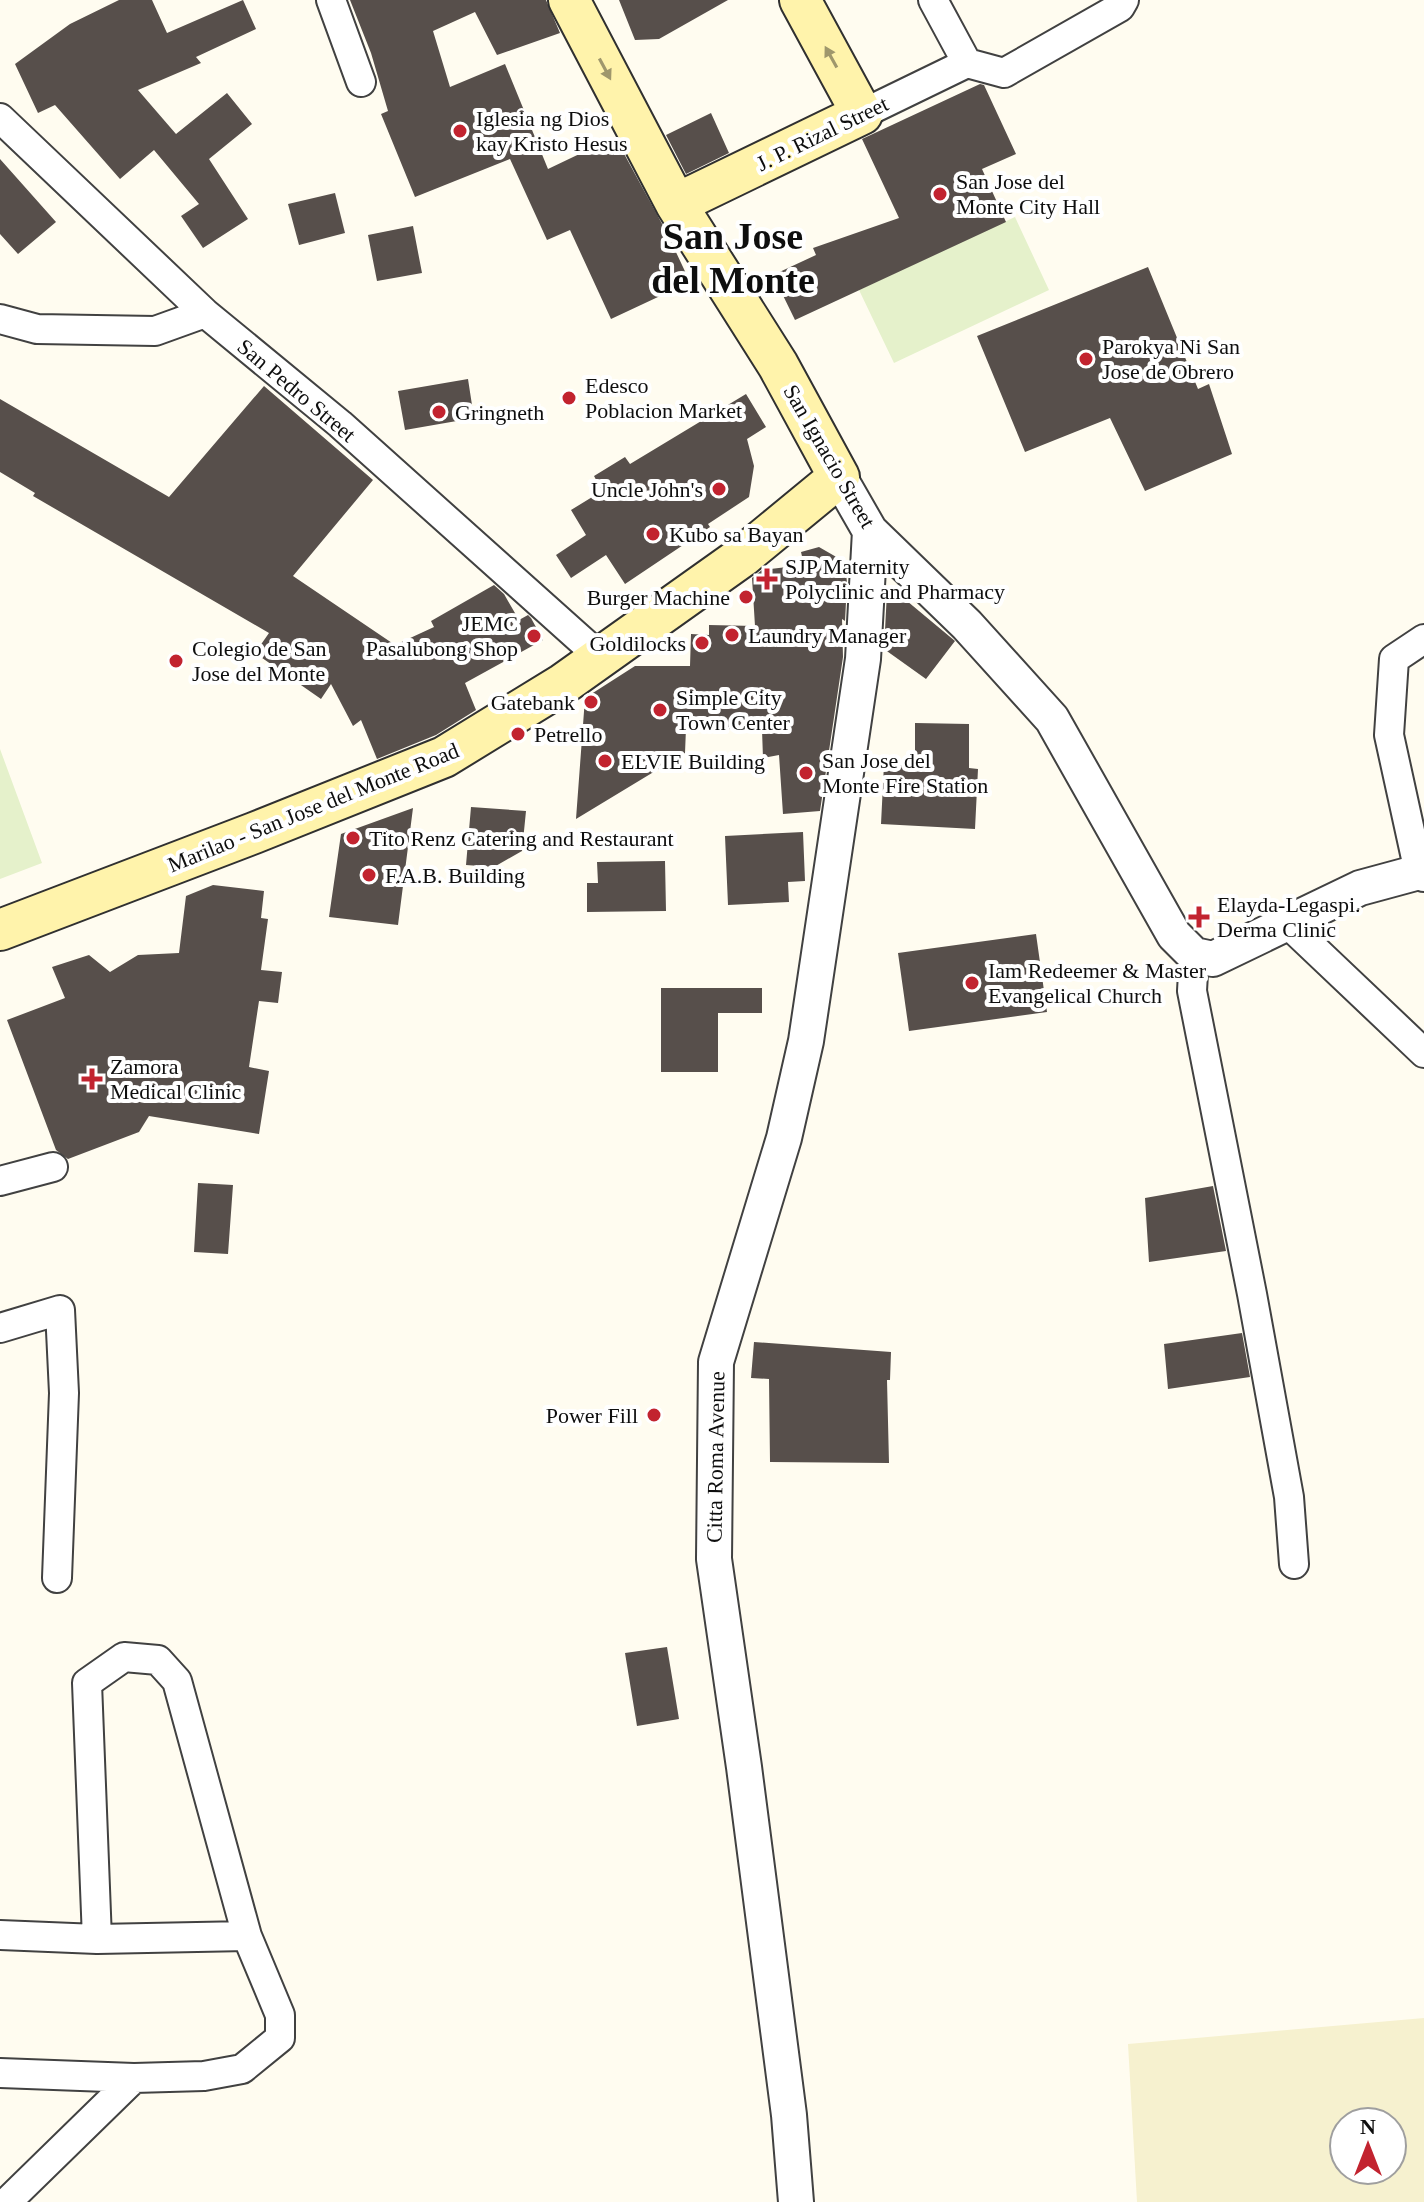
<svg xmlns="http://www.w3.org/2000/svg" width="1424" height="2202" font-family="Georgia,serif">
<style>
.farmland{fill:#f6f1cf;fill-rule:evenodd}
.pitch{fill:#e5f1cb}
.building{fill:#574f4b}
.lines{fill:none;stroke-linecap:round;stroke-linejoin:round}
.minor-casing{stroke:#414141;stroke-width:32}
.tertiary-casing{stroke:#414141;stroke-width:38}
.secondary-casing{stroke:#303030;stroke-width:44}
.minor{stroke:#fff;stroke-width:28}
.tertiary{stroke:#fff;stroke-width:34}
.secondary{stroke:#fff3ab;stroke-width:40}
.oneway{fill:#9f976c}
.poi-dot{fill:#c2232f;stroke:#fff;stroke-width:3}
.labels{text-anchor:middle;stroke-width:8;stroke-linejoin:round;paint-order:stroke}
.poi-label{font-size:22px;fill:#0e0e0e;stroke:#fff;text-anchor:start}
.street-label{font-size:22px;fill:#0e0e0e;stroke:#fff}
.town-label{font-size:38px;font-weight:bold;fill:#0e0e0e;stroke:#fff}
</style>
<rect width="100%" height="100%" fill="#fffcf0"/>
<!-- farmland -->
<path class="farmland" d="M1424 2018V2202H1137L1128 2044ZM1344 2122H1392V2170H1344Z"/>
<!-- pitch -->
<path class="pitch" d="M1015 217 1049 290 894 363 859 290Z
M0 749 42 863 0 879Z"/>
<!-- building -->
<path class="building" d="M119 0H152L167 33 243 0 256 29 196 57 201 63 138 90 176 134 227 93 252 124 209 159 248 219 203 248 181 216 199 204 154 150 120 179 55 105 38 113 15 64 70 24Z
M350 0H546L560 33 497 55 475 12 433 31 450 87 505 64 548 169 615 137 667 233 690 282 611 319 570 230 547 240 510 159 415 197 381 114 388 111 371 53Z
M619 0H728L659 39 635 40Z
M980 84 984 85 1016 154 982 169 1006 222 795 320 773 275 816 255 813 248 899 218 862 139Z
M711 113 729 153 686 174 666 135Z
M0 159 56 222 18 254 0 234Z
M335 193 345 233 299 245 288 204Z
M413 226 422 273 377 281 368 235Z
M1148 267 1198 389 1209 384 1232 454 1145 491 1110 418 1025 452 977 336Z
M468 379 474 418 405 430 398 391Z
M264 386 373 480 293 576 395 645 434 627 431 621 494 585 504 594 519 620 528 615 531 618 543 640 465 683 476 710 436 735 377 759 361 720 353 726 331 684 321 699 255 653 269 633 33 496 35 493 0 472V399L169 497Z
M746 394 766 427 747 439 754 466 749 497 708 524 710 527 625 584 606 555 571 578 556 555 586 535 571 510 602 491 594 476 625 457 630 464Z
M819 547 845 562 847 583 845 621 842 619 843 657 820 811 783 814 779 755 763 758 762 730 686 728 685 753 576 819 585 698 635 666H690L691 634 709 635V625L755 626 752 578 762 570 804 565 801 552Z
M895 591 955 641 926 679 884 649 887 592Z
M915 723 969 724V768L978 769 975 829 881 824 884 764 915 765Z
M471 807 526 811 522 851 494 867 466 865Z
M413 808 398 925 329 917 341 834Z
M803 832 805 881 788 882 789 902 728 905 725 836Z
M665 861 666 911 587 912V883H598L597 862Z
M213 885 264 891 261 918 268 919 261 970 282 972 278 1003 259 1001 249 1067 269 1071 259 1134 149 1116 139 1132 68 1159 56 1150 7 1020 65 998 52 967 89 955 110 972 138 955 179 953 186 896Z
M1036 934 1047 1012 909 1031 898 953Z
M661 988H762V1013H718V1072H661Z
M198 1183 233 1185 228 1254 194 1252Z
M1213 1186 1226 1251 1149 1262 1145 1198Z
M1242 1333 1250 1377 1168 1389 1164 1344Z
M754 1342 891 1352 890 1380H887L889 1463 770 1462 769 1379 751 1378Z
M667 1647 679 1719 637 1726 625 1653Z"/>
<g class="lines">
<defs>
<path id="minor" d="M331 0 361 82
M933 0 967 63
M967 63 1004 73 1120 7 1124 0
M862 114 967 63
M0 118 205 313 340 424 599 656
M0 319 37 329 155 331 205 313
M1419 872 1389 735 1394 659 1424 639
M1287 923 1424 1053
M1194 955 1192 991 1252 1294 1289 1497 1294 1564
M0 1181 53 1167
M0 1328 60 1310 64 1393 57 1578
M0 1935 97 1939 247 1936
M0 2073 134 2078 204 2076 242 2069 280 2038V2015L247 1936 177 1681 158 1660 124 1657 87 1683 97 1939
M7 2202 134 2078"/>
<path id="tertiary" d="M839 477 870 531 967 625 1052 719 1174 935 1194 955 1213 959 1360 888 1419 872 1424 874
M796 2202 789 2115 744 1767 714 1559 716 1362 784 1138 806 1041 863 659 870 531"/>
<path id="secondary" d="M676 204 862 114 800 0
M0 930 254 833 444 757 563 684 743 556 839 477 778 365 676 204 569 0"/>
</defs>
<!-- minor casing -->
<use href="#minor" class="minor-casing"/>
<!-- tertiary casing -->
<use href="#tertiary" class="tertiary-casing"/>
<!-- secondary casing -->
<use href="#secondary" class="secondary-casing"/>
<!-- minor -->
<use href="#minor" class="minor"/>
<!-- tertiary -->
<use href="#tertiary" class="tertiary"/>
<!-- secondary -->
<use href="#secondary" class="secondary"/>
</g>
<!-- one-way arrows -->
<defs><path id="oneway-solid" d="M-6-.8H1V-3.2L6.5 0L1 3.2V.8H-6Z" transform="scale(2)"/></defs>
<g class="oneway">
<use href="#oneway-solid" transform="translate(831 57) rotate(-119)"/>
<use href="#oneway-solid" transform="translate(605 69) rotate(62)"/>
</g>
<!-- markers -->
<g class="poi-dot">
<circle cx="460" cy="131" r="8"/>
<circle cx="940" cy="194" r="8"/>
<circle cx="1086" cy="359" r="8"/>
<circle cx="569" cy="398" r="8"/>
<circle cx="439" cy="412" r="8"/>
<circle cx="719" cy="489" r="8"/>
<circle cx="653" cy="534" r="8"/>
<path d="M763 567h8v8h8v8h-8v8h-8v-8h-8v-8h8z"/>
<circle cx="746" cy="597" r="8"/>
<circle cx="732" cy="635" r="8"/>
<circle cx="534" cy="636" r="8"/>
<circle cx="702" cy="643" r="8"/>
<circle cx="176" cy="661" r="8"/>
<circle cx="591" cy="702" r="8"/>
<circle cx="660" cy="710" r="8"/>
<circle cx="518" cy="734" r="8"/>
<circle cx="605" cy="761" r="8"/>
<circle cx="806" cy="773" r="8"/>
<circle cx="353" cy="838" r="8"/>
<circle cx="369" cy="875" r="8"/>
<path d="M1195 905h8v8h8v8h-8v8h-8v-8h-8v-8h8z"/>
<circle cx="972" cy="983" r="8"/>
<path d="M88 1067h8v8h8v8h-8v8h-8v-8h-8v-8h8z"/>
<circle cx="654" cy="1415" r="8"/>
</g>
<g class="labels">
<!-- poi labels -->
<g class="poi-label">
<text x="476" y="126">Iglesia ng Dios<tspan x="476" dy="25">kay Kristo Hesus</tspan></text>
<text x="956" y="189">San Jose del<tspan x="956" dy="25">Monte City Hall</tspan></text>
<text x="1102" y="354">Parokya Ni San<tspan x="1102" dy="25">Jose de Obrero</tspan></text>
<text x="585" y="393">Edesco<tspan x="585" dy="25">Poblacion Market</tspan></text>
<text x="455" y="420">Gringneth</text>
<text x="703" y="497" text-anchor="end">Uncle John's</text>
<text x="669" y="542">Kubo sa Bayan</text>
<text x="785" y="574">SJP Maternity<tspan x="785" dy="25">Polyclinic and Pharmacy</tspan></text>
<text x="730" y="605" text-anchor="end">Burger Machine</text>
<text x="518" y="631" text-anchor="end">JEMC<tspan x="518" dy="25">Pasalubong Shop</tspan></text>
<text x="748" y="643">Laundry Manager</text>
<text x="686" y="651" text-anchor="end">Goldilocks</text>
<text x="192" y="656">Colegio de San<tspan x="192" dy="25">Jose del Monte</tspan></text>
<text x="676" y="705">Simple City<tspan x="676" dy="25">Town Center</tspan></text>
<text x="575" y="710" text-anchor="end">Gatebank</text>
<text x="534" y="742">Petrello</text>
<text x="822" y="768">San Jose del<tspan x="822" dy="25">Monte Fire Station</tspan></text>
<text x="621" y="769">ELVIE Building</text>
<text x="369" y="846">Tito Renz Catering and Restaurant</text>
<text x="385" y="883">F.A.B. Building</text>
<text x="1217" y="912">Elayda-Legaspi.<tspan x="1217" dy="25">Derma Clinic</tspan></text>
<text x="988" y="978">Iam Redeemer &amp; Master<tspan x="988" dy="25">Evangelical Church</tspan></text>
<text x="110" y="1074">Zamora<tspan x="110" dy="25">Medical Clinic</tspan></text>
<text x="638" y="1423" text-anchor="end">Power Fill</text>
</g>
<!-- street labels -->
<g class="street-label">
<text transform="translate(822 133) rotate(-26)" y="8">J. P. Rizal Street</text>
<text transform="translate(297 390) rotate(40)" y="8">San Pedro Street</text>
<text transform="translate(830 456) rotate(60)" y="8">San Ignacio Street</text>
<text transform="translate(313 807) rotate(-22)" y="8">Marilao - San Jose del Monte Road</text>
<text transform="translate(715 1457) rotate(-89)" y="8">Citta Roma Avenue</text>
</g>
<!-- town labels -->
<g class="town-label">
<text x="733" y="249">San Jose<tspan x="733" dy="44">del Monte</tspan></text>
</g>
</g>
<!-- north arrow -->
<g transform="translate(1368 2146)"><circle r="38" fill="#ffffff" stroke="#9f9f9f" stroke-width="2"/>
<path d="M0-6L14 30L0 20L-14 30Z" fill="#c2232f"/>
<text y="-12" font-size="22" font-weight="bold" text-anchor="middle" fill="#0e0e0e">N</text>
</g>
</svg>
